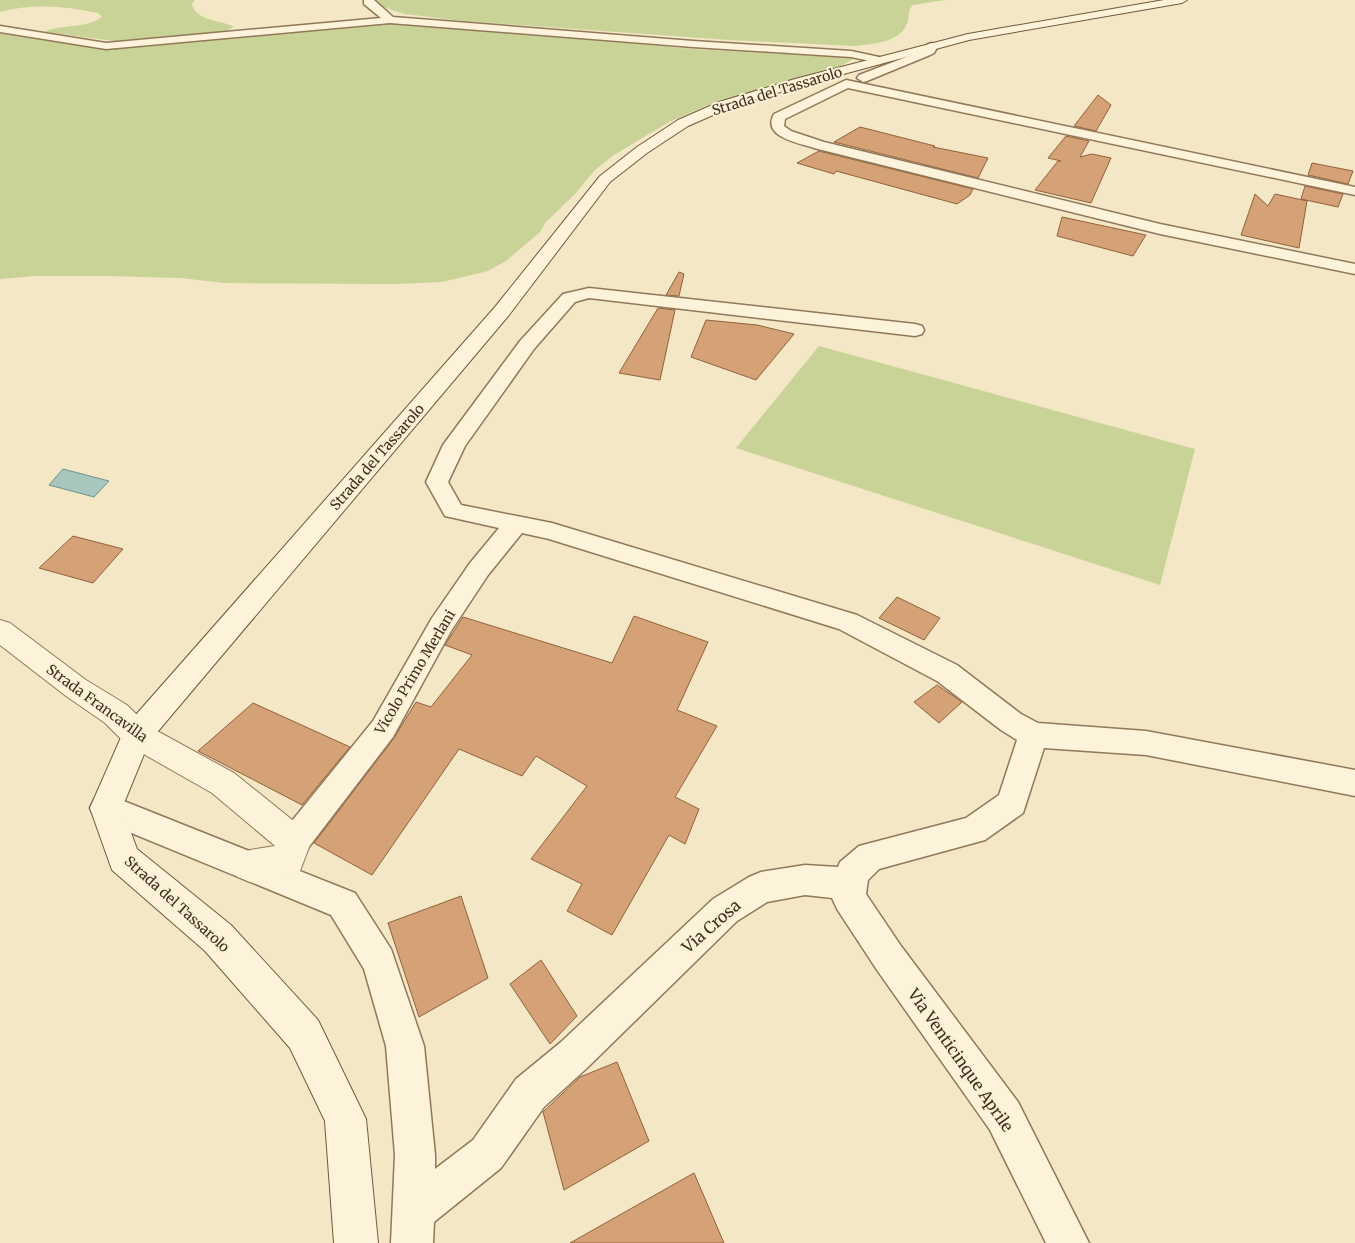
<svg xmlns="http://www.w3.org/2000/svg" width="1355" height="1243" font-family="Merriweather,serif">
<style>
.green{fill:#cad397}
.water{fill:#a7c6be;stroke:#6c958d}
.building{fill:#d5a177;stroke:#92613c}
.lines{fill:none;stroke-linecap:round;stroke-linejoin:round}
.minor-casing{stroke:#907859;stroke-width:3}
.tertiary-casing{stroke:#907859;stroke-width:2}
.secondary-casing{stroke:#72593c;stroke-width:2}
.minor{fill:#fcf3da;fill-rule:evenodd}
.tertiary{fill:#fcf3da;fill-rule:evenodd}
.secondary{fill:#fcf3da;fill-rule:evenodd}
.labels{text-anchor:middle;stroke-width:4;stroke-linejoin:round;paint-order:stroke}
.street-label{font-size:14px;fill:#3f2f1e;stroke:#f9f0d6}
.near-street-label{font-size:16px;fill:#3f2f1e;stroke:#f9f0d6}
</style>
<rect width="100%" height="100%" fill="#f3e7c5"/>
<!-- green -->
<path class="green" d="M0 0H195L192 4C195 21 222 20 234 27L224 32 114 41 44 32C63 23 84 30 102 17L98 13C66 6 32 3 0 12Z
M376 0H945L913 5C907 10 910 17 907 24 899 43 872 44 854 46L729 40 463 21 405 14 383 7Z
M377 23 422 25 693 49 855 58 839 67 715 102 669 122 614 155 595 170 574 195 546 222 540 232 506 261 488 271 442 282 395 284 224 283 181 278 105 276H36L0 279V33L83 46 128 48Z
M819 346 1195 449 1160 585 736 448Z"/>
<!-- water -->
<path class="water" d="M63 469 109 481 94 497 49 485Z"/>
<!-- building -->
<path class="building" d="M1098 95 1111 105 1096 131 1074 126Z
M860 127 935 146 933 147 988 158 978 178 834 142Z
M1066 136 1089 141 1080 157 1092 154 1111 158 1091 203 1035 190 1058 161H1061L1048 158Z
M819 151 973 189 970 195 957 204 836 171 834 174 797 163Z
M1312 163 1353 171 1348 184 1308 175Z
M1305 186 1343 194 1338 207 1301 199Z
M1255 194 1268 206 1275 194 1307 201 1299 248 1241 235Z
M1062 217 1146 235 1133 256 1057 236Z
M679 272 684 274 679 296 666 295Z
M658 308 675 310 660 380 619 373Z
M706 320 757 325 794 334 756 380 691 357Z
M73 536 123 549 93 583 39 568Z
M897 597 940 618 924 640 879 618Z
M634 616 708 642 677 710 717 726 675 797 699 809 685 844 669 835 612 935 567 911 582 884 531 859 587 786 536 756 522 776 459 749 372 875 314 843 394 738 416 702 431 707 472 655 445 645 463 617 612 663Z
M937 685 962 702 939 723 914 702Z
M253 703 350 747 302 805 198 751Z
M461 896 488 978 419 1017 388 923Z
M541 960 577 1016 550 1044 510 984Z
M617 1062 649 1141 564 1190 543 1112 580 1077Z
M694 1173 724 1243H570Z"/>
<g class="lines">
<defs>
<path id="minor" d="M364 0H374L393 17 693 41 851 51 884 58 886 60 880 63 851 57 693 47 390 23 106 49 0 32V26L106 43 381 18 364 4Z
M932 43 938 46 934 53 930 55 867 81 863 82 857 78 859 75 922 51 928 44Z
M846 80 1355 187V195L848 88 785 119 784 126 791 131 824 142 1160 224 1355 264V274L1160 234 814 148C799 143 761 137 774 114Z
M589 288 915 324 922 326 924 330 922 334 915 336 589 298 575 302 534 349 465 446 448 482 461 505 552 523 857 615 957 665 1021 714 1038 723 1146 731 1355 770V796L1146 755 1044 748 1023 813 985 840 879 869 868 880 866 894 901 946 1018 1102 1089 1243H1046L990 1130 877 970 837 909 832 898 805 895 767 902 737 921 587 1068 544 1107 501 1168 434 1222 433 1243H391L395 1155 386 1046 364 969 331 915 95 818 90 808 95 798 106 794 355 893 391 949 424 1046 435 1155V1169L473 1140 516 1079 561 1042 713 899 749 877 761 872 805 865 838 867 840 862 859 846 966 818 999 795 1017 740 1001 730 937 681 839 629 549 539 522 533 488 575 451 631 393 737 305 852 294 857 283 852 278 842 283 832 373 721 432 618 470 563 499 528 445 516 426 482 443 445 520 341 563 294Z"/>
<path id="tertiary" d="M0 620 10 623 86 680 127 705 148 726 234 773 306 831 311 842 300 871 288 876 250 882 238 877 233 866 238 855 250 850 275 846 212 793 126 744 105 723 66 696 0 645Z"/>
<path id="secondary" d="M1164 0H1187L1182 3 969 40 803 85 729 108 688 126 647 153 610 182 509 315 149 742 122 808 137 849 231 925 318 1020 366 1119 378 1243H334L325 1121 290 1048 205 951 112 870 90 808 126 726 495 307 600 176 637 147 678 120 719 102 795 79 968 34Z"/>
</defs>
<!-- minor casing -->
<use href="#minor" class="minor-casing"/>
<!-- tertiary casing -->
<use href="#tertiary" class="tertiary-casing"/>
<!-- secondary casing -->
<use href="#secondary" class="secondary-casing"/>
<!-- minor -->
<use href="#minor" class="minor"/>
<!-- tertiary -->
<use href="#tertiary" class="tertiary"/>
<!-- secondary -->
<use href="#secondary" class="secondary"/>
</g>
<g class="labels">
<!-- street labels -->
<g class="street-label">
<text transform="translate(777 91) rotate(-17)" y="5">Strada del Tassarolo</text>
<text transform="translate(377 457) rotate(-49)" y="5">Strada del Tassarolo</text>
<text transform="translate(415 672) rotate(-59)" y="5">Vicolo Primo Merlani</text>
<text transform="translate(97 703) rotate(36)" y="5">Strada Francavilla</text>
<text transform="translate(177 904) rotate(42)" y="5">Strada del Tassarolo</text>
</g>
<!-- near-street labels -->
<g class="near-street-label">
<text transform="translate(711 926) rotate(-41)" y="6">Via Crosa</text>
<text transform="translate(961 1060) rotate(55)" y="6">Via Venticinque Aprile</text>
</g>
</g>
</svg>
